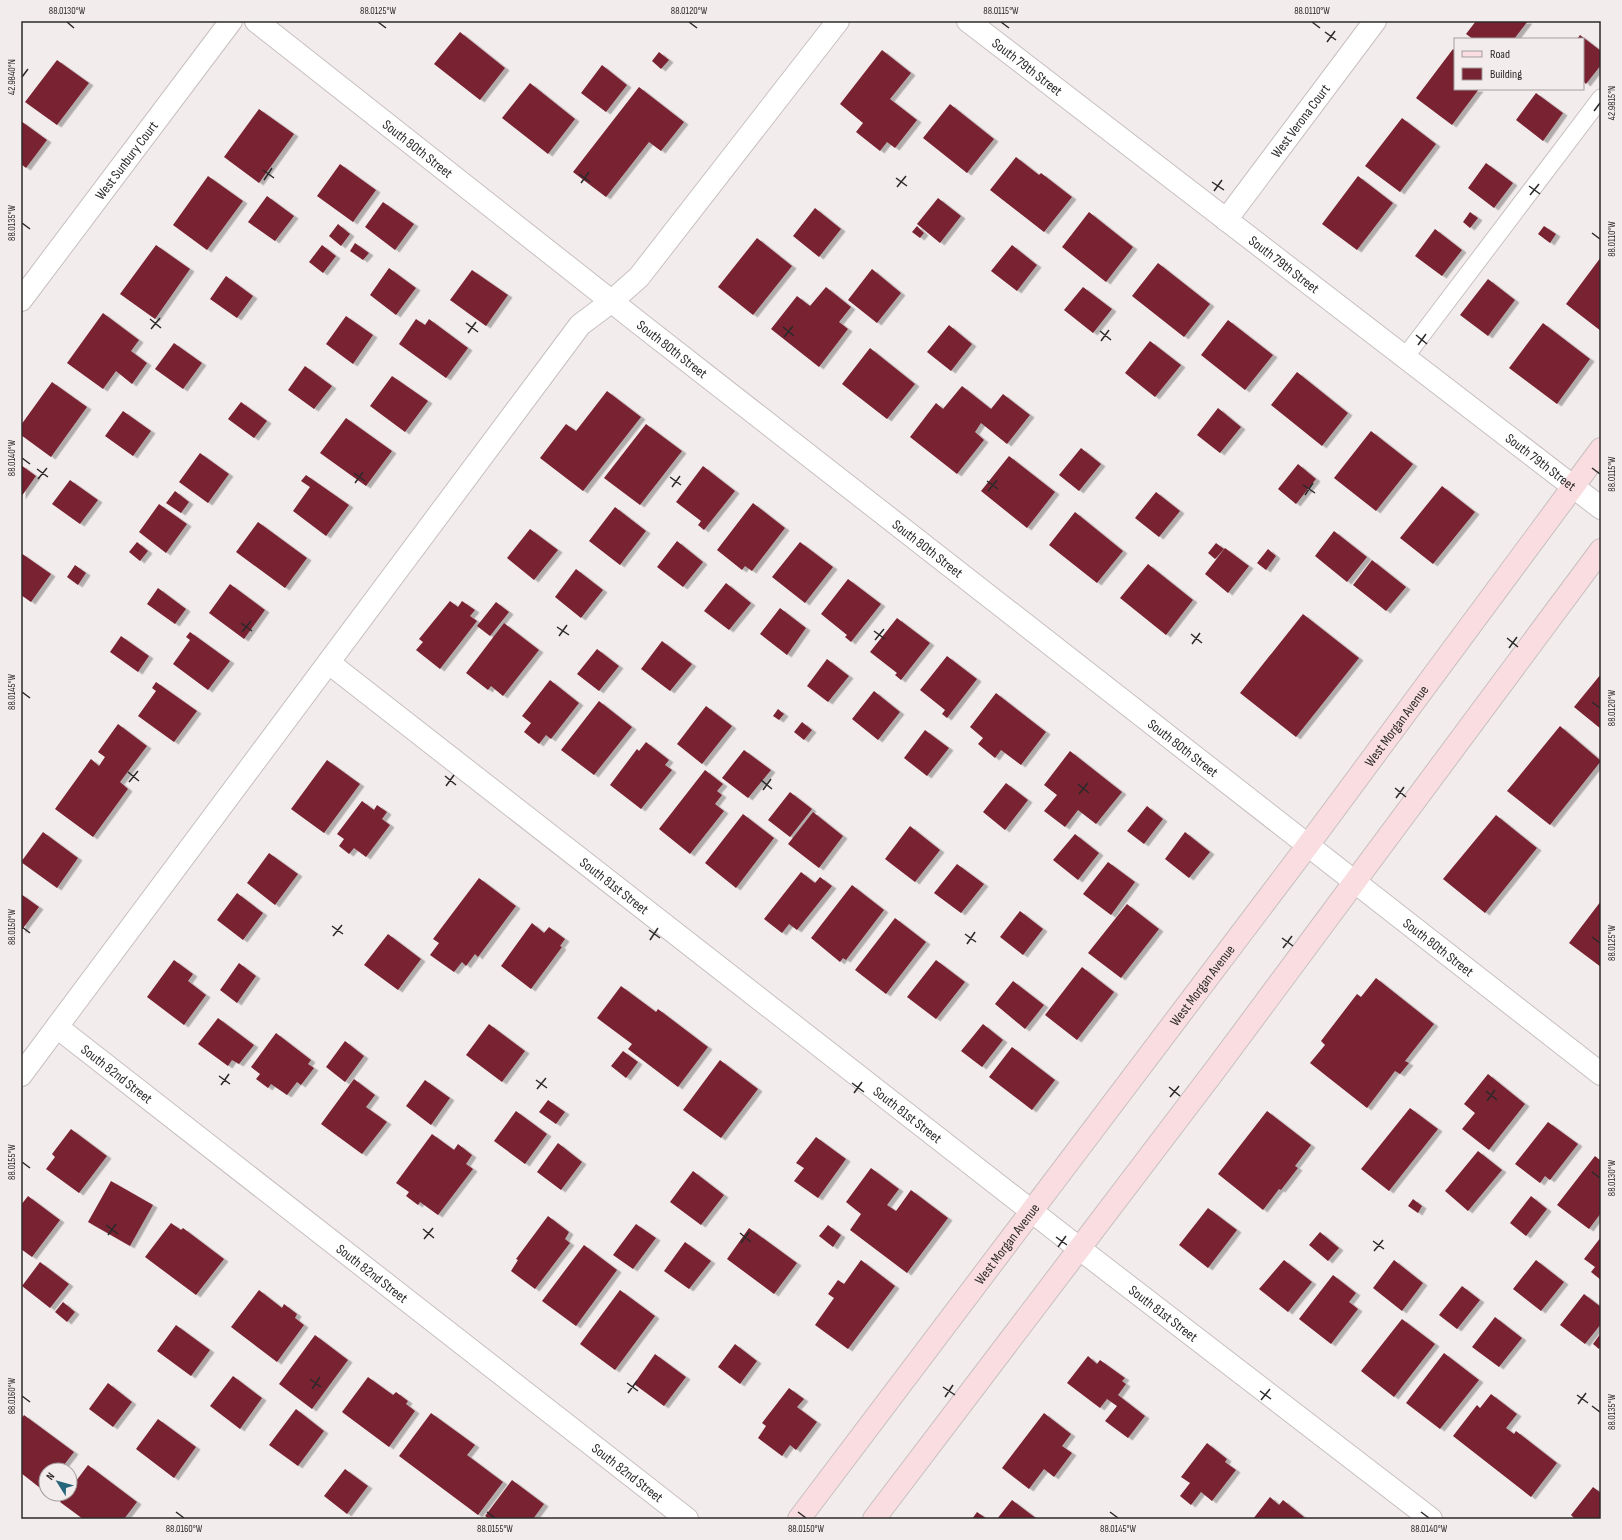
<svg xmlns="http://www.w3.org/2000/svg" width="1622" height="1540" font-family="'Sofia Sans Condensed',sans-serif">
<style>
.building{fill:#782333;filter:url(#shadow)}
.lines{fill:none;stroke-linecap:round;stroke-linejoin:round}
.lane-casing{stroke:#c7bfc0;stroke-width:19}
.street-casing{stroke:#c7bfc0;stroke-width:24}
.secondary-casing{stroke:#c7bfc0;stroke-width:24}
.lane{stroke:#fff;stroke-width:17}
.street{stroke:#fff;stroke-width:22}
.secondary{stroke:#f9dde0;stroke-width:22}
.ticks{fill:none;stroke:#2b2929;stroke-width:1.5}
.labels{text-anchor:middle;stroke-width:4;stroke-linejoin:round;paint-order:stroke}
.street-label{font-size:14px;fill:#2b2929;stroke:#f3ecec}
.neatline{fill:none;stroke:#2b2929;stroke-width:1.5}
.ticks-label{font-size:10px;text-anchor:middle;fill:#2b2929}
</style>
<defs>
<filter id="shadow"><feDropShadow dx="4.5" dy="2.5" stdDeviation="0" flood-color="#0004"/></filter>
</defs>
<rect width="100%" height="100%" fill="#f3ecec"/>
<!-- building -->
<path class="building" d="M1476 21H1528L1514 39H1473L1466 34Z
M460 32 505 68 480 100 434 64Z
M1580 35 1601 51V65L1586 84 1583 81V39H1577Z
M1453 49 1455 51V89H1479L1452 125 1416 98Z
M882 50 911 73 890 99 917 120 895 148 887 142 880 151 856 132 863 123 840 104Z
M659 52 669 60 661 69 652 61Z
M57 60 89 83 57 125 25 102Z
M602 65 627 85 606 112 581 93Z
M530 83 575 119 548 154 502 118Z
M639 87 684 122 661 151 649 142 606 197 573 172Z
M1536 93 1563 113 1543 141 1516 120Z
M950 104 994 139 967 173 923 138Z
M259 109 294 134 259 183 224 157Z
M1402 118 1436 144 1400 192 1365 166Z
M21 121 47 140 26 168 21 164Z
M1016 157 1039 175 1041 173 1072 197 1044 232 990 190Z
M1486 163 1513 183 1494 208 1468 188Z
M340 164 376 190 353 222 317 196Z
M208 176 243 201 207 250 173 225Z
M1358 176 1393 203 1357 250 1322 224Z
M267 196 294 216 275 241 248 222Z
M938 198 961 216 940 243 917 224Z
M383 202 414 224 395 250 365 227Z
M815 208 841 229 819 257 793 236Z
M1089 212 1133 247 1106 282 1062 247Z
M1470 212 1478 218 1470 228 1463 222Z
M338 224 350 234 341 246 329 236Z
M917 226 924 233 920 238 912 232Z
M1544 226 1556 234 1550 243 1538 234Z
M1435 229 1462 250 1442 276 1415 256Z
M757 238 792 266 753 315 718 287Z
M355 243 369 253 363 260 350 251Z
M156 245 190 269 155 319 120 294Z
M322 245 336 256 323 273 309 262Z
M1012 245 1037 265 1017 291 991 271Z
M1601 257V331L1566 304Z
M1158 263 1210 304 1184 337 1132 296Z
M389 268 416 288 396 315 370 295Z
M872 269 901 293 877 323 848 300Z
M472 270 508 295 486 326 450 300Z
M226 276 253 296 237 318 210 299Z
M1488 279 1515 300 1488 336 1460 315Z
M826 287 851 307 839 322 848 329 819 367 771 329 797 296 810 306Z
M1083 287 1112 309 1093 333 1064 310Z
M103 313 139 340 131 351 147 363 132 384 116 371 103 389 67 363Z
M346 316 373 335 353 364 326 344Z
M416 319 425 325 429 319 468 348 446 378 399 344Z
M1228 320 1273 355 1245 390 1201 355Z
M1543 323 1590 359 1557 404 1509 368Z
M949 325 972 344 951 371 927 352Z
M1150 341 1181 365 1155 397 1125 373Z
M174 343 202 363 183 389 155 369Z
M870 348 915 384 887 419 842 384Z
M305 366 332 386 314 409 288 390Z
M1297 372 1348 413 1322 446 1271 405Z
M392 376 428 401 405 432 370 406Z
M52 382 87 407 51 457 21 435V425Z
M962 386 991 409 1003 394 1030 415 1007 444 981 423 975 432 984 440 957 474 910 437 936 403 943 409Z
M607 391 641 417 583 491 540 458 566 424 576 431Z
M241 402 267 421 254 438 228 419Z
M1218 408 1241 427 1220 453 1197 435Z
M123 411 151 431 133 456 105 436Z
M346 418 392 451 366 486 320 453Z
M646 424 682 451 640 505 604 478Z
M1371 431 1413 464 1376 511 1334 478Z
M1081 448 1101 464 1079 491 1059 475Z
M200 453 229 474 208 503 179 482Z
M1009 456 1055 492 1027 528 981 491Z
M1298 464 1316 479 1296 504 1278 489Z
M21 465 36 476 21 497Z
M703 466 735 491 704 530 698 525 701 521 676 502Z
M306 475 349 505 326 536 293 511 310 487 301 481Z
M70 480 98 500 80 524 52 504Z
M1442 486 1475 512 1433 564 1400 538Z
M175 491 189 502 181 513 166 503Z
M1156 492 1180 511 1159 537 1135 518Z
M753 503 785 528 752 571 745 566 742 570 717 550Z
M159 504 187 524 166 553 139 532Z
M615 507 646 531 620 565 589 541Z
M1075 512 1123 551 1097 583 1049 545Z
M258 522 307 558 285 588 236 552Z
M530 529 558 550 534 580 507 558Z
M1334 531 1367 557 1347 582 1315 556Z
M677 541 703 562 683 587 657 567Z
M137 542 148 551 140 561 129 552Z
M800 542 833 567 805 603 772 577Z
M1216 543 1224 549 1215 559 1208 553Z
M1225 548 1249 566 1228 593 1205 574Z
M1268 549 1276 556 1266 570 1257 563Z
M21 553 51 574 31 602 21 595Z
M1372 560 1406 587 1386 611 1353 585Z
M1148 564 1193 600 1166 635 1120 598Z
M75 565 86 573 78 585 67 577Z
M576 569 603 590 581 618 555 597Z
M848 579 881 604 851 642 845 637 847 635 821 614Z
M726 583 751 603 729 630 704 611Z
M230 584 265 610 244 639 209 613Z
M158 588 186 609 175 624 147 604Z
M450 601 458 607 462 601 475 610 470 616 477 621 440 669 416 650 423 642 419 639Z
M496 602 509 612 490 636 477 626Z
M780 608 806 628 787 655 760 634Z
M1303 614 1359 658 1296 737 1240 693Z
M897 618 930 643 901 680 895 675 897 673 870 652Z
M504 623 539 650 503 696 491 686 488 690 466 673Z
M190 632 230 661 208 690 173 664 190 640 186 637Z
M121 636 149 656 138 672 110 652Z
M662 641 692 664 670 691 641 669Z
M597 649 619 666 599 691 577 674Z
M947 656 977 679 947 718 942 714 945 710 920 690Z
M827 659 849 676 828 702 807 686Z
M1601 674V729L1574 707Z
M550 680 579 703 551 739 546 735 539 744 524 732 531 723 522 716Z
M156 682 197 711 174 742 138 716 156 691 152 688Z
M874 691 900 712 878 740 852 719Z
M996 693 1046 732 1021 765 1001 750 995 758 978 744 983 738 970 727Z
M599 701 632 727 594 775 561 750Z
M706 706 732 726 702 764 677 744Z
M778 709 784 714 779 720 773 716Z
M802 722 812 730 804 740 794 732Z
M118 724 147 746 120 782 128 789 93 837 55 809 91 759 99 766 105 757 98 752Z
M1560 726 1601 761 1550 825 1507 791Z
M925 730 949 748 927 776 904 758Z
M646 742 669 760 665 765 672 770 641 809 610 785 637 749 639 751Z
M744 750 771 770 748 798 722 778Z
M1070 751 1122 792 1096 824 1078 810 1065 827 1044 811 1057 795 1044 785Z
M327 760 360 784 324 833 291 809Z
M705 770 723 784 717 791 722 795 715 804 724 811 690 854 659 829Z
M1006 783 1028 800 1005 830 983 812Z
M790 792 812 809 790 837 768 820Z
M362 801 374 810 377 805 387 812 382 819 390 825 366 857 354 848 349 854 339 846 344 839 337 834Z
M1147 806 1163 819 1144 844 1127 831Z
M813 812 843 836 819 868 788 844Z
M743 814 774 838 736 888 705 863Z
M1496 815 1537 848 1485 913 1443 879Z
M910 826 940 850 915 882 885 859Z
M43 832 78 858 57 888 21 862Z
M1185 832 1210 852 1189 878 1165 859Z
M1075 834 1099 853 1078 880 1053 860Z
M269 853 298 874 275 905 247 883Z
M1108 862 1135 882 1111 915 1083 894Z
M957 864 984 884 961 913 934 893Z
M801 872 815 883 820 877 832 886 797 930 789 924 782 933 764 919Z
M479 878 516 906 478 957 475 954 466 966 462 962 454 972 430 955 439 943 433 939Z
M852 885 884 910 846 960 843 958 840 962 811 938Z
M237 893 263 913 243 940 217 920Z
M21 894 39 907 21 931Z
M1601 901V967L1569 943Z
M1127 904 1159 929 1121 978 1088 953Z
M1020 911 1043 929 1023 955 1000 937Z
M895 918 926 942 886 994 855 970Z
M532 923 544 933 549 927 565 939 560 946 562 947 531 989 501 966Z
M388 934 421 959 398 990 364 965Z
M174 960 193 974 188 981 206 995 184 1025 147 997Z
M936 960 965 982 936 1019 907 997Z
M239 963 256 976 237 1003 220 990Z
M1082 967 1114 992 1077 1040 1045 1015Z
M1376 978 1434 1024 1405 1061 1409 1063 1400 1074 1395 1071 1367 1108 1310 1063 1325 1045 1321 1041 1357 994 1361 997Z
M1013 981 1044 1005 1025 1029 995 1004Z
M621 986 656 1012 658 1009 708 1047 678 1087 628 1049 632 1044 597 1018Z
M218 1018 254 1045 239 1064 232 1060 228 1066 198 1044Z
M489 1024 525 1051 502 1082 466 1055Z
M983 1024 1003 1040 982 1067 961 1051Z
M276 1033 311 1060 308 1064 314 1068 301 1085 297 1082 287 1095 271 1084 268 1088 256 1079 260 1074 251 1067Z
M345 1041 364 1056 345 1082 326 1067Z
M1012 1047 1055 1080 1032 1110 989 1077Z
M623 1051 638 1062 626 1078 611 1066Z
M720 1060 758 1089 721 1138 683 1110Z
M1488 1074 1525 1104 1489 1150 1462 1129 1475 1113 1464 1104Z
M354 1079 375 1095 366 1107 387 1122 362 1154 321 1124Z
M425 1080 450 1098 431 1125 406 1106Z
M548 1100 565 1112 556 1124 539 1112Z
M1410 1108 1438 1129 1389 1191 1361 1169Z
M516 1111 547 1134 525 1164 494 1141Z
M1267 1111 1311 1145 1295 1166 1298 1168 1281 1190 1279 1189 1263 1210 1218 1174Z
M1548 1122 1578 1144 1550 1180 1545 1176 1540 1183 1515 1164Z
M71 1129 107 1156 79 1193 46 1169 55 1157 52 1154Z
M432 1134 454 1150 458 1144 472 1155 466 1164 473 1169 438 1215 420 1202 418 1205 406 1196 409 1192 396 1183Z
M816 1137 846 1159 818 1198 794 1181 804 1168 796 1163Z
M558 1143 582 1162 561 1190 537 1172Z
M1478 1151 1502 1170 1468 1211 1445 1191Z
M1595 1156 1601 1161V1213L1589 1229 1557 1205Z
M871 1168 899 1189 887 1205 896 1211 911 1190 948 1218 907 1273 850 1230 861 1214 846 1202Z
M693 1171 724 1195 701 1225 670 1202Z
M111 1181 153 1205 130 1246 88 1222Z
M28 1196 60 1220 32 1257 21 1249V1205Z
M1531 1196 1547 1209 1526 1236 1510 1223Z
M1413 1199 1422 1206 1418 1213 1408 1206Z
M1208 1208 1237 1230 1208 1268 1179 1245Z
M548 1216 569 1232 565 1239 570 1243 535 1289 511 1271 518 1260 516 1259Z
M171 1223 181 1230 183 1228 224 1259 196 1295 145 1257Z
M636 1224 656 1238 633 1269 613 1255Z
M828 1225 841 1235 833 1247 819 1236Z
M749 1228 797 1263 774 1294 727 1259Z
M1320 1232 1339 1248 1328 1261 1309 1245Z
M1601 1237V1280L1591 1272 1595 1267 1584 1259Z
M685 1242 711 1261 689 1289 664 1271Z
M584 1245 617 1270 576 1326 542 1301Z
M861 1260 895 1286 848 1349 815 1325 834 1298 828 1294 838 1280 844 1284Z
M1284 1260 1312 1282 1288 1312 1259 1289Z
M1394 1260 1423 1283 1402 1311 1373 1288Z
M1536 1260 1564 1282 1541 1311 1513 1289Z
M40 1262 69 1284 50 1308 22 1286Z
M1333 1275 1356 1293 1349 1302 1358 1309 1331 1344 1299 1319Z
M1462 1286 1480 1300 1457 1329 1439 1315Z
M259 1290 282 1308 284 1304 297 1314 295 1318 304 1325 277 1362 231 1327Z
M620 1290 655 1316 615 1370 580 1344Z
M1584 1294 1601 1307V1324L1585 1344 1560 1325Z
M63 1302 75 1312 67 1322 55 1312Z
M1495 1317 1522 1338 1499 1367 1472 1347Z
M1402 1319 1435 1344 1394 1397 1361 1371Z
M176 1325 210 1350 191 1376 157 1351Z
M1601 1333V1347L1599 1349 1593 1344Z
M315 1335 348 1360 312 1409 279 1384Z
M735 1344 757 1361 740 1384 718 1367Z
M1444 1353 1479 1380 1440 1429 1406 1403Z
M655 1354 686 1377 664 1406 634 1384Z
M1088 1356 1097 1364 1100 1360 1125 1378 1122 1381 1126 1384 1118 1395 1145 1416 1128 1438 1105 1421 1117 1406 1107 1399 1100 1408 1067 1383Z
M233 1376 262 1398 240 1429 210 1406Z
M368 1377 393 1395 396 1392 408 1401 406 1404 415 1411 389 1447 342 1412Z
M108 1383 132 1402 113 1427 89 1409Z
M789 1388 804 1399 797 1407 817 1422 796 1450 790 1445 782 1456 758 1438 766 1426 762 1423Z
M1491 1394 1517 1414 1506 1428 1514 1434 1516 1431 1557 1463 1531 1497 1453 1436 1477 1405 1480 1408Z
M296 1409 324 1431 298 1466 269 1445Z
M431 1413 475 1445 467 1455 503 1482 478 1515 399 1456Z
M1044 1413 1071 1434 1062 1446 1072 1453 1054 1477 1044 1469 1029 1489 1002 1468Z
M24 1415 74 1452 60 1470H46V1488L44 1491 21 1473V1419Z
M158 1419 196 1447 174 1478 136 1449Z
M1207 1443 1227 1459 1225 1462 1236 1470 1212 1501 1201 1492 1191 1505 1180 1496 1190 1483 1181 1477Z
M88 1465 137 1502 124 1519H83L60 1502 66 1494H70V1489Z
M345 1469 368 1486 347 1514 324 1496Z
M512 1480 544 1504 533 1519H489L485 1516Z
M1593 1487 1601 1493V1519H1575L1571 1515Z
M1270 1497 1279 1505 1283 1500 1304 1517 1302 1519H1253Z
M1012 1500 1037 1519H997Z
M977 1512 987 1519H972Z"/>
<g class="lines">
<defs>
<path id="lane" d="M1405 357 1601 98"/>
<g id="street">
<path id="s1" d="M256 21 639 323 1601 1074"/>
<path id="s2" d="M968 21 1601 508"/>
<path id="s3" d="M1226 220 1375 21"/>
<path id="s4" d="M21 300 231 21"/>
<path id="s5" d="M329 663 1080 1249 1431 1519"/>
<path id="s6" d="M57 1027 687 1519"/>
<path d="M21 1075 580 325 612 301 639 277 838 21"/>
</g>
<g id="secondary">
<path id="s7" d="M799 1519 1308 845 1601 449"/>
<path d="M874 1519 1218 1066 1601 550"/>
</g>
</defs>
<!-- lane casing -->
<use href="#lane" class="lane-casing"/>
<!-- street casing -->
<use href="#street" class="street-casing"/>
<!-- secondary casing -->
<use href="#secondary" class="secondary-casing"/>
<!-- lane -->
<use href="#lane" class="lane"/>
<!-- street -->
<use href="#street" class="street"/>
<!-- secondary -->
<use href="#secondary" class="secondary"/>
</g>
<!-- ticks -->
<path class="ticks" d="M67 22 74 28M378 22 386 28M689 22 697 28M1001 22 1009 28M1312 22 1320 28M1325 32 1336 40M1327 42 1335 31M22 77 28 69M1594 111 1600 103M263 170 274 178M579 174 590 182M896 178 907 186M264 180 272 168M1212 182 1224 190M581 183 589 172M1529 186 1540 194M897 187 906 176M1214 191 1222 180M1530 195 1539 184M22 223 30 229M1592 233 1600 239M150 319 161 328M466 323 478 332M783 327 794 336M151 329 160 318M1100 331 1111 340M468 333 476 322M1416 335 1427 344M784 337 793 326M1101 341 1109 330M1418 345 1426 334M22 458 30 464M1592 468 1600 474M37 469 48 477M354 473 365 481M670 477 681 485M38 479 47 468M987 481 998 489M355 483 363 472M1303 485 1315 493M672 487 680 476M988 491 997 480M1305 495 1313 483M241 623 252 631M557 627 569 635M874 631 885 639M242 632 251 621M1191 634 1202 643M559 636 567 625M1507 638 1518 647M875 640 884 629M1192 644 1200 633M1509 648 1517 637M22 692 30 698M1592 702 1600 708M128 772 139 781M445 776 456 785M761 780 772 789M129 782 138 771M1078 784 1089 793M446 786 454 775M1395 788 1406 797M763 790 771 779M1079 794 1088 783M1396 798 1404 787M332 926 343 934M22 927 30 933M649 930 660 938M965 934 976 942M333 936 342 925M1592 937 1600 943M1282 938 1293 946M650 940 658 928M967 944 975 932M1283 948 1292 936M219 1076 230 1084M536 1080 547 1088M852 1083 864 1092M221 1085 229 1074M1169 1087 1180 1096M537 1089 546 1078M1486 1091 1497 1100M854 1093 862 1082M1170 1097 1179 1086M1487 1101 1495 1090M22 1162 30 1168M1592 1172 1600 1178M106 1225 118 1234M423 1229 434 1238M740 1233 751 1242M108 1235 116 1224M1056 1237 1067 1245M424 1239 433 1228M1373 1241 1384 1249M741 1243 749 1232M1058 1247 1066 1236M1374 1251 1383 1240M310 1379 321 1387M627 1383 638 1391M943 1387 955 1395M312 1389 320 1377M1260 1391 1271 1399M628 1393 637 1381M1577 1395 1588 1403M22 1396 30 1402M945 1397 953 1385M1261 1400 1270 1389M1578 1404 1586 1393M1592 1406 1600 1412M176 1512 184 1518M487 1512 495 1518M798 1512 806 1518M1110 1512 1118 1518M1421 1512 1429 1518"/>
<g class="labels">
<!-- street labels -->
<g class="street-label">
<text dy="5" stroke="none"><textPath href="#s2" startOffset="75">South 79th Street</textPath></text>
<text dy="5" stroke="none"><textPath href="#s3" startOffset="124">West Verona Court</textPath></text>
<text dy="5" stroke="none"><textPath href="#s1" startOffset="206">South 80th Street</textPath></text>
<text dy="5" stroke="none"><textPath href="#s4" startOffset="175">West Sunbury Court</textPath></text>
<text dy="5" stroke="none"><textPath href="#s2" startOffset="399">South 79th Street</textPath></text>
<text dy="5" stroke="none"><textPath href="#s1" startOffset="530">South 80th Street</textPath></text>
<text dy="5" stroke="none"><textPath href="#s2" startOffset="723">South 79th Street</textPath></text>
<text dy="5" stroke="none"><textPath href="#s1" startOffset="854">South 80th Street</textPath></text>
<text dy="5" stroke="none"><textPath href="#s7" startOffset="993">West Morgan Avenue</textPath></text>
<text dy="5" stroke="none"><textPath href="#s1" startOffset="1178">South 80th Street</textPath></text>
<text dy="5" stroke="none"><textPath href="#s5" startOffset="362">South 81st Street</textPath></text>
<text dy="5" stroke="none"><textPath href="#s1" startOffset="1502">South 80th Street</textPath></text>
<text dy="5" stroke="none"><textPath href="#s7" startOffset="669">West Morgan Avenue</textPath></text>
<text dy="5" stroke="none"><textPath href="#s6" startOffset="76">South 82nd Street</textPath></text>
<text dy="5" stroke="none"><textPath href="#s5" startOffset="734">South 81st Street</textPath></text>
<text dy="5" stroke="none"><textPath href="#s7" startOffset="345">West Morgan Avenue</textPath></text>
<text dy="5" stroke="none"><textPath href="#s6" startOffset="400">South 82nd Street</textPath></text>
<text dy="5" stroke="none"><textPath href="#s5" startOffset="1058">South 81st Street</textPath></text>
<text dy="5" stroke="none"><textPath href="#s6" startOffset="724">South 82nd Street</textPath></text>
</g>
</g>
<!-- border -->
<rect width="1622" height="1540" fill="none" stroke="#f3ecec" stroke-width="44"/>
<!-- legend -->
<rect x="1454" y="38" width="130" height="52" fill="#f3ecec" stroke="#a39e9e"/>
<rect x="1462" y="51" width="20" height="6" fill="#f9dde0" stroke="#a39e9e"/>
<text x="1490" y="58" font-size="12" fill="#2b2929">Road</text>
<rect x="1462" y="68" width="20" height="12" fill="#782333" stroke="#a39e9e"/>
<text x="1490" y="78" font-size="12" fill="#2b2929">Building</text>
<!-- north arrow -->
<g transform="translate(58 1482) rotate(307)"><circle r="19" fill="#f3ecec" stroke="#a39e9e"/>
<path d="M0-3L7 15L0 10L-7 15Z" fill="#26667b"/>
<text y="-6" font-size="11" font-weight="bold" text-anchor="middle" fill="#2b2929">N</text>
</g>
<rect x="22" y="22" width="1578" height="1496" class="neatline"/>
<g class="ticks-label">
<text x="67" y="14">88.0130°W</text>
<text x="378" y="14">88.0125°W</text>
<text x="689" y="14">88.0120°W</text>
<text x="1001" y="14">88.0115°W</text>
<text x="1312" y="14">88.0110°W</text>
<text transform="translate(11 77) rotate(-90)" y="4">42.9840°N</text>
<text transform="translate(1611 103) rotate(-90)" y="4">42.9815°N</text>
<text transform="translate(11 223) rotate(-90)" y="4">88.0135°W</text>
<text transform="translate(1611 239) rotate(-90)" y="4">88.0110°W</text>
<text transform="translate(11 458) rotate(-90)" y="4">88.0140°W</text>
<text transform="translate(1611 474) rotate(-90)" y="4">88.0115°W</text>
<text transform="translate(11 692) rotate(-90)" y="4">88.0145°W</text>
<text transform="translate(1611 708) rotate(-90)" y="4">88.0120°W</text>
<text transform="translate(11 927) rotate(-90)" y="4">88.0150°W</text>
<text transform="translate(1611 943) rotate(-90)" y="4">88.0125°W</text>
<text transform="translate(11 1162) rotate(-90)" y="4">88.0155°W</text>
<text transform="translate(1611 1178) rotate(-90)" y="4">88.0130°W</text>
<text transform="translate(11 1396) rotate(-90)" y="4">88.0160°W</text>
<text transform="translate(1611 1412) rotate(-90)" y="4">88.0135°W</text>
<text x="184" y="1532">88.0160°W</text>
<text x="495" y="1532">88.0155°W</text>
<text x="806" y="1532">88.0150°W</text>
<text x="1118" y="1532">88.0145°W</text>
<text x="1429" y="1532">88.0140°W</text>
</g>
</svg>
